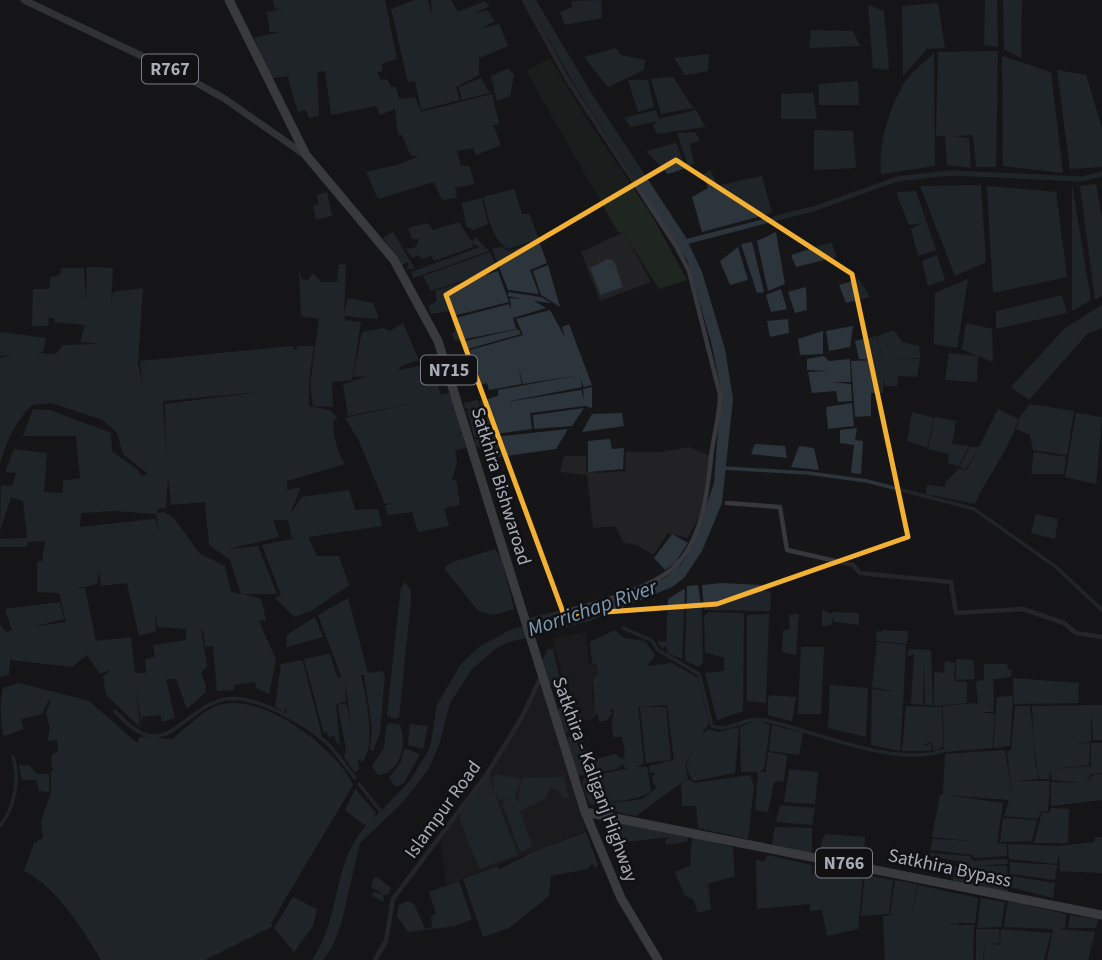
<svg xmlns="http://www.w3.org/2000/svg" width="1102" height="960" font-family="'Source Sans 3',sans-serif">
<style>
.built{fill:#222225}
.green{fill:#1e261f}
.water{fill:#2c353c;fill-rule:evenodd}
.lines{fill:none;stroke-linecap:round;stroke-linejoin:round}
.canal{stroke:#2c353c;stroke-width:3.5}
.river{stroke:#2c353c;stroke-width:5}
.minor{stroke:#37383d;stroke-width:4.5}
.major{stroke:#53555c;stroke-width:7}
.highway{stroke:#63666e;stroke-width:9}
.marked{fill:none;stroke:#f2b134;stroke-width:5;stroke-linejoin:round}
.labels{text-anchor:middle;stroke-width:5;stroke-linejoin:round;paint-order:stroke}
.shield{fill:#111113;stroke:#7b7e86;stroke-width:2}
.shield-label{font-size:18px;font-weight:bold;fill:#a8adb8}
.street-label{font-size:19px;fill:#a8adb8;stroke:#111113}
.water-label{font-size:21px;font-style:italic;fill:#7f9bb3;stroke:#111113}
</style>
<rect width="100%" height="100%" fill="#161618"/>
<!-- built -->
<path class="built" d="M624 232 651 282 600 301 581 252Z
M690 447 710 456 700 516 687 538 668 533 653 555 637 545 624 543 615 526 593 528 587 475 560 472 564 456H586V471L598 473 625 471 626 452H660Z
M585 632 589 664H596L597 674 593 676 592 693 595 717 575 724 553 639Z
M540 684 586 831 446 885 441 840 487 774Z"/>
<!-- green -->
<path class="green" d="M550 58 584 115 652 216 687 280 659 289 624 233 618 232 526 71Z"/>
<!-- water -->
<path class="water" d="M273 0H385L397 59 381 64 383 71 377 72 381 80 387 79 391 87H396L399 99 415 97 421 112 492 94 499 124 493 125 501 145 476 155 473 148 457 151 461 166H469L475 184 455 188 457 198 442 200 434 182 378 199 366 172 400 164 419 156H411L402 135H398L395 109 380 115 376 106 331 115 325 71 317 72 319 116 309 118 306 110 298 112 288 78 292 76 271 78 254 38 280 32H270L267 12 285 8 275 9Z
M415 0H428L432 15 431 0H451L458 12 485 1 490 6 471 15 487 10 495 21 480 29 499 24 508 46 479 58V75L456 87 460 100 421 110 415 81 408 82 391 9Z
M526 0H536L593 96 685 236 702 272 725 349 733 399 722 503 702 551 684 578 672 587 590 621 509 642 495 649 471 670 450 703 439 745 428 770 403 802 360 843 341 924 332 947 323 960H312C341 920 332 861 366 826L345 810 355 789 376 813 373 819 410 781 430 748 437 705 461 664 479 647 510 630 595 605 665 578 682 563 693 545 714 483 721 390 712 346 688 262 574 84Z
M601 0 602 18 565 25 560 12 572 7 571 1Z
M985 0H997L998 47 984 45Z
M1003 0H1022L1021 58 1004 49Z
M938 3 945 48 927 49 903 76 902 6Z
M868 5 884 11 889 70 873 68Z
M811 30 853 31 860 46 809 48Z
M616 48 621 55 645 60 644 70 608 87 584 57Z
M998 51 996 167H976L973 135 951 136 969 138 971 168 947 165 945 136H936L938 52Z
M934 53 935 166 881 174C878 145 889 110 903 85 910 73 924 63 934 53Z
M709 54 708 71 685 75 674 58Z
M1002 56 1051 72 1063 173 1003 166Z
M508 68 514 75 510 96 497 101 491 76Z
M1057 70 1086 75 1102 128V167L1070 169Z
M673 77 693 108 661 114 651 79Z
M481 78 490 93 462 100 459 87Z
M628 80H648L654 107 638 112Z
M858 81 859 105H819V84Z
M813 93 817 119H781V94Z
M656 110 659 119 696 110 705 127 657 134 653 125 657 121 631 127 624 118Z
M814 130 853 131 856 168 814 170Z
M695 132 700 140 690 144 694 164 688 166 677 133Z
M676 143 686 168 668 174 646 151Z
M710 170 716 182 711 187 762 176 772 213 702 232 692 197 708 188 703 175Z
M1072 184 1091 300 1072 311Z
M1096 184 1102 217V296L1095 300 1080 186Z
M981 185 986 262 955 276 920 186Z
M987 186 1056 192 1067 277 993 293Z
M514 189 522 214H529L539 239 508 249C491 239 488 214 483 197Z
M916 191 936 250 918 256 911 229 922 223 909 225 896 192Z
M327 192 332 216 316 220 313 206 319 204 316 195Z
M482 198 488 224 473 230 466 226 462 203Z
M459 222 472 242 475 237 489 251 413 278 411 272 480 247 472 243 473 247 434 261 431 255 423 259 418 255 412 258 406 249 416 247 419 239H412L408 228 428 223 433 230Z
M393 232 415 269H406L409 265 407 262 402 265 383 238Z
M776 232 785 284 768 291 757 241Z
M539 241 547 263 530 270 539 294 508 290 492 249 502 247 508 251Z
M752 242 764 292 757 293 741 244Z
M831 242 837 257 796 267 791 255Z
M738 247 748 280 730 285 720 261Z
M490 252 498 269 431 291 423 276Z
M937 255 945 280 928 286 922 261Z
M607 259 614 261 623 287 601 295 590 268Z
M339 264 346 265 344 314 348 298 373 303 379 319 344 316 345 320 361 322 352 380 332 382 333 407 313 406 310 385 319 319 301 316 299 271 302 279 308 280 313 273 321 282H341L337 281Z
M548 265 560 307 541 295 533 271Z
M87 267 113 268 111 307 113 292 143 288 138 363 143 388 140 361 292 346 295 351 298 346H314L309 381V406L330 410 338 419 333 421C334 436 336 451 345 464L287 481V490L301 487 290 514 302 497 349 490 355 510 378 509 382 526 308 537 317 556H339L349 585 311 611 294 617 275 598 281 595 262 545 292 539 288 520H273L279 537 228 549 258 546 277 594H243L261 599 266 620 259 621 276 660 269 694 256 688 255 682 234 685V690L217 691 213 646 205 647 203 631 201 630 207 666 201 673 206 685 205 693 187 709 176 679H166L175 718 163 722 160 715 142 717V726L136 690 140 727 106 695 103 676 111 670 100 674 87 655 72 667 12 660 11 656 9 674 0 677V625L6 632 12 630 5 609 60 602 64 619 32 627 66 622 59 593 37 592V562L42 561 45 541 28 542 27 547H0V539L27 538 23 501 11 497 0 531 1 485 12 486 16 473 5 472 14 449 47 453 44 492 63 493V481L80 478 76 436H23L33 409 50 410 111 433 112 452 136 468 142 476 148 474 123 454 117 433 103 420 51 403 32 405C15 421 6 442 0 464V358L13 355 0 356V332L46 338 43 352 35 353 56 354 63 345 101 344 80 342 85 325 54 322 55 319 49 317 48 326H32L33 289H49L51 277 60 275 61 268H84L86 303ZM259 392 165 404 166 459 163 401ZM168 476 171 505 205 502 209 545 230 560 241 594 231 592 225 566 199 553 174 518 164 512 157 513 158 509 166 508ZM114 511 156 514 159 533 155 519 80 527 81 513ZM99 571 101 586 127 583 139 636 156 631 155 611 158 627 186 629V640L153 645 155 657 145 659 146 673H135L131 637 96 641 85 588 76 589 97 584Z
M498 271 509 302 453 316 450 311 431 314 428 306 437 301 435 291Z
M859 279 870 297 846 303 839 285Z
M968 279 957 348 934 344 935 293Z
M806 287 807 310 795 313 788 292Z
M781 289 787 309 771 312 766 295Z
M508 292 541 297 551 303 534 301 546 308 513 318 516 329 455 341 452 334 455 330 452 319 509 304 511 309 510 298 522 299 508 296Z
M1062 295 1067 313 996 329V311Z
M1102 305V328L1087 334 1029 400 1011 387 1065 328Z
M550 310 565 337 562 327 569 324 592 385 584 387 580 378 582 387 506 402 581 390 584 400 583 389 592 387V408L585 406 530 413 532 429 474 437 467 410 471 409 465 408 464 403 478 400 481 407 480 401 498 396V390L579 375 523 384 518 366 522 384 489 390 487 383 477 386 475 382 461 386 455 368 464 364 475 381 468 364 474 362 470 350 523 335 516 319Z
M788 319 789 333 770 337 767 321Z
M403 323 419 360 401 366 398 370 430 364 441 395 452 392 462 432 456 435 462 433 466 448 455 450 457 462 452 480H456L460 505 444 508 449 526 418 532 412 512 388 515 385 506 392 503 385 504 359 441 345 418 422 401 348 416 343 384 369 376 353 377 362 332 384 328 390 331Z
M966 323 992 329 993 362 978 356 977 382 945 380 949 353 977 356 962 349Z
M853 326 850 347 829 351 826 331Z
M518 329 521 334 468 349 465 341Z
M894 330 902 342 919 346 920 358H897L920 359 917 377 898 376 897 386H885L884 379 883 393H871V416L855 417 851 361 880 360 859 359 855 341 876 336 884 360 877 336Z
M823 331V354L800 355 798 339Z
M824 356 829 361 850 359 851 382H832L851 384 852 401 838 402 836 391 812 393 808 372 829 371 807 370V359Z
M852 403 854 426 828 429 826 407Z
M1030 404 1074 411 1067 455 1033 450 1030 435 1016 429 1019 418Z
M584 408 572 426 534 429 533 415Z
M998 409 1018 419C1010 449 987 476 975 504L926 494 927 485 945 487V483L959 468 966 471 978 449 965 470 960 466 970 447H979Z
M912 412 934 418 927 448 907 441Z
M622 413 624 426 582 432 592 414Z
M1076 413 1102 417 1096 484 1065 477Z
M935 417 956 421 952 444 969 446 959 466 948 463 949 454 928 449Z
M857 428 855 440 863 441 861 474 851 473 854 445 840 443V430Z
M568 429 556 449 493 458 489 446 480 448 475 445V439Z
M610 439 612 449 624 448 623 469 588 472V441Z
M755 444 785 446 787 458 751 454Z
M799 446 814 448 819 470 791 467Z
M1034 452 1066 457 1064 474H1031Z
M1036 514 1058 519 1055 539 1031 533Z
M672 534 688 543 675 563 665 570 654 558Z
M495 549 502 560 514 609 493 615 478 611 444 568 453 562Z
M405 582 411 590V601L399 717 394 719 387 715 401 587Z
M722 583 761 585 762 589 771 592 770 611 704 610 702 585Z
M698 585 702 612 703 663 698 667 686 661 685 656 687 586Z
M684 589 685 590 682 659 668 653 666 646 662 649 657 641 666 642 668 599Z
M348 598 368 673 382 671 385 675 380 733 373 751 370 750 372 728 364 675H361C366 694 377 748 362 762L358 759 359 769 355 773 344 757 346 749 338 707 340 704 347 705 351 725 345 678 346 701 336 705 340 746 335 740V736L329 737 326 731 324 734 304 659 330 654 337 677 342 678 318 615Z
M822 610 832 614V612L859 613V625L834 622 833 617 831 625 822 626Z
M709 612 743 613 744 617 743 711 717 720 705 673 724 671V658L705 652 704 616Z
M769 614 766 703 747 701V615Z
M799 614 796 655 782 652 783 631 790 629 789 615Z
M315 617 323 637 286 647 287 635Z
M877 629 880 633 882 630 908 631 907 644 876 641Z
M615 630 624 638 645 641 655 655 647 666 672 663 698 678 709 723 700 737 708 729 718 732 739 727 735 773 693 781 686 767 693 750 685 766 688 778 636 816 603 809 600 804 590 805 582 784 584 778 629 768H625L623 764 617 769 577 776 567 738 580 734 591 760 616 754 623 760 625 752 622 737H614C611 727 612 720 614 710L610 709 612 713 607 720 599 722 598 714H595L593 677 598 674 596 664 592 663 590 642ZM667 705 674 760 649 766 650 773 654 772 655 776 652 777 654 785 657 787 643 799 604 804C617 799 637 802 651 791L647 767H637L644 763 638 707Z
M877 642 906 645 903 705 898 704 903 706 900 751 871 745 872 695H876L871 694 872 689 898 692 872 687Z
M801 647H824L821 714H798Z
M548 649H553L560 679 559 683 549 685 542 660Z
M909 649 931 650 933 705H925L924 661 923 705 911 704 914 654 907 657Z
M956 659 973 660 975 679 956 680Z
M301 660 303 662 322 736 286 714 287 706 284 712 275 706 281 664Z
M945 661 955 663V673H950L954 674 955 681 967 682V703L934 706V672L944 673Z
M984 664H1007L1008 669 1012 670 1011 677 989 680H993L994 705 984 706H994L993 712H978L995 714 992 748 944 752 943 706 976 703 978 707 976 681 984 680Z
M1013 678 1079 683 1078 703 1014 704Z
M19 683 89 701 137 743 140 737 172 739C185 729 200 713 216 706 258 689 336 747 353 785L271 923 273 926 205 960H101C83 930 57 887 24 871L34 843 43 838 41 821 51 793V771L54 768 51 767 52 755 58 751 57 740 47 741 50 729 46 713 51 701H48L42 714 21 719 24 729 4 736C0 724 0 699 3 688Z
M830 685 868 688 866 737 828 728Z
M771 695 796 697 792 721 768 715V698Z
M1013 696 1010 746 993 748 997 697Z
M568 701 577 728 566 733 557 710Z
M1102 705V740H1093L1091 708V742L1073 743H1090L1089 765 1050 769 1091 766V743H1102V773L1091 774 1086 783 1093 775 1102 774V800L1051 806V782L1084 783 1052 780 1050 771 1049 779H1040L1035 764 1032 706Z
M906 706 942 707 943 747 934 751 931 742 938 739 921 746 931 744 932 751H902Z
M1015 706H1030L1038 779 1014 781H1050L1048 811H1041L1038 819 1004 816 1009 800 946 795 1003 803 997 843 1007 844V856L973 858V855L930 850 933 839 972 841 932 837 940 795H943L945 754 1005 750 1013 800 1007 751 1011 750Z
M640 707H666L671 760 646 763Z
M757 720 770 725 764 769 759 772H766L768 752 786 755 787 758 784 781 774 782 768 812 755 810 758 772H741L740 727Z
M389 723 400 725C407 743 401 773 378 775L372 766 384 748 386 727Z
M410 724 428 726 423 749 408 745Z
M772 725 803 733 799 755 769 751Z
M404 748 420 754 404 783 396 787 389 778 401 762Z
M19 765H29L37 774H49V792L39 791 36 780H22Z
M789 769 818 772 815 804 784 802Z
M490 773 492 787 518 855 479 869 459 817 486 775Z
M495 774 521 779 515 797 519 803V791L523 778 564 777 569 797 564 799 559 791 550 787 546 798 521 811 519 809 532 846 522 852 519 849 502 803 510 798 500 800C493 794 491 781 495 774Z
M750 775 754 786 748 839 698 828 696 806H682L681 784 688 779 694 783Z
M780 805 815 808 812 825 776 822Z
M1051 808 1069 809 1068 843H1034L1042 812 1049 813Z
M1003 818 1037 820 1032 841 1000 842Z
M616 822 687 836 688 841 666 845 665 840 670 837 616 843Z
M775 827 812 828V854L772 844Z
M586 832 598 865 595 868 593 863 587 869 551 876 549 896 509 928 483 937 463 879 498 866 499 869 535 851Z
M826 834 865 837 864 865 820 855 822 839Z
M692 837 733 847 735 876 708 884 711 909 698 913 693 899 685 896 675 872 690 866Z
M1095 837H1102V873L1060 871 1059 853 1057 864 1009 859 1008 844 1059 846 1094 842Z
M929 853 970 856 973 861 1007 859 1008 864 972 866H1007L1008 894 953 883 954 867 959 866 957 861 931 856Z
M767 855 812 865V879L814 865 863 875 858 929 827 936 822 910 810 911V904L757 909 756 860 765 861Z
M1010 862 1057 865 1055 880 1010 874Z
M865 875 893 880 889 914 861 916Z
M1011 876 1055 883 1053 898 1010 887Z
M377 877 391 888 389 894 383 895 384 902 372 896 373 892 383 894 371 887 373 879Z
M895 880 917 884 912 914 918 885 978 898 975 923H947L959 924 960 929 961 925H974L973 960H885L883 916 898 915H890Z
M459 881 472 919 455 926 408 932 397 916 399 905 407 901 414 904 425 929 432 927 431 916 436 914 429 892Z
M293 897 317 909 313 926 294 952 274 928Z
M981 898 1005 902 1001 927 977 928Z
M1008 901 1066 914 1065 928 1058 929 1095 932 1088 960H1047L1053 929 1004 927Z
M1070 915 1098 919 1096 928H1068Z
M976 929H999L1000 943 990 944 1000 945 1001 929 1051 933 1044 960H984L985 943 983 960H976Z"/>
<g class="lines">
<!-- canal -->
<path class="canal" d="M724 468 808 473 867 481 974 509 1056 567 1102 610
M623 628 651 640 658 650 699 674 712 726C729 733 746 716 764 720 816 731 898 770 948 749
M115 711C166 770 179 708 226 699 255 694 307 724 328 744 338 754 346 767 355 778
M359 784 384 815
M0 826C15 807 20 779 13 757"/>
<!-- river -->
<path class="river" d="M685 242 816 208 897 179 950 173 1082 179 1102 174"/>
<!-- minor -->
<path class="minor" d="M524 0 567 79 676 246 689 271 720 395C720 417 713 436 711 458 707 494 703 535 678 563 654 592 567 611 530 620L525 619
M727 503 780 507 787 550 853 565 860 573 951 582 956 613 1023 609 1064 623 1076 633 1102 637
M375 960 386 941 393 899 487 774 522 717 541 677"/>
<!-- major -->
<path class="major" d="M24 0 184 76 225 99 305 155"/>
<!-- highway -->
<path class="highway" d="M229 0 306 155 394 260 438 341 585 812 621 898 658 960
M585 812 1102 915"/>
</g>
<!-- marked area -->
<path d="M0 0H1102V960H0ZM676 160 852 274 908 537 717 604 564 615 446 295Z" fill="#161618" fill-opacity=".55" fill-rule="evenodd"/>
<path class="marked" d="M676 160 852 274 908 537 717 604 564 615 446 295Z"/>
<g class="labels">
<!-- shield labels -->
<g class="shield">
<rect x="142" y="54.5" width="56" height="29" rx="5"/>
<rect x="421" y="355.5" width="56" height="29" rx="5"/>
<rect x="816" y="848.5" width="56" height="29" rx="5"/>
</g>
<g class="shield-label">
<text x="170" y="75">R767</text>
<text x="449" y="376">N715</text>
<text x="844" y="869">N766</text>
</g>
<!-- street labels -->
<g class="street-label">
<text transform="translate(502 486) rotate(73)" y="7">Satkhira Bishwaroad</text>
<text transform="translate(596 779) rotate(70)" y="7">Satkhira - Kaliganj Highway</text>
<text transform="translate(442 809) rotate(-54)" y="7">Islampur Road</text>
<text transform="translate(950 867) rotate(12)" y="7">Satkhira Bypass</text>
</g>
<!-- water labels -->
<g class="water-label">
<text transform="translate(592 608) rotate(-19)" y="7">Morrichap River</text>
</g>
</g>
</svg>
